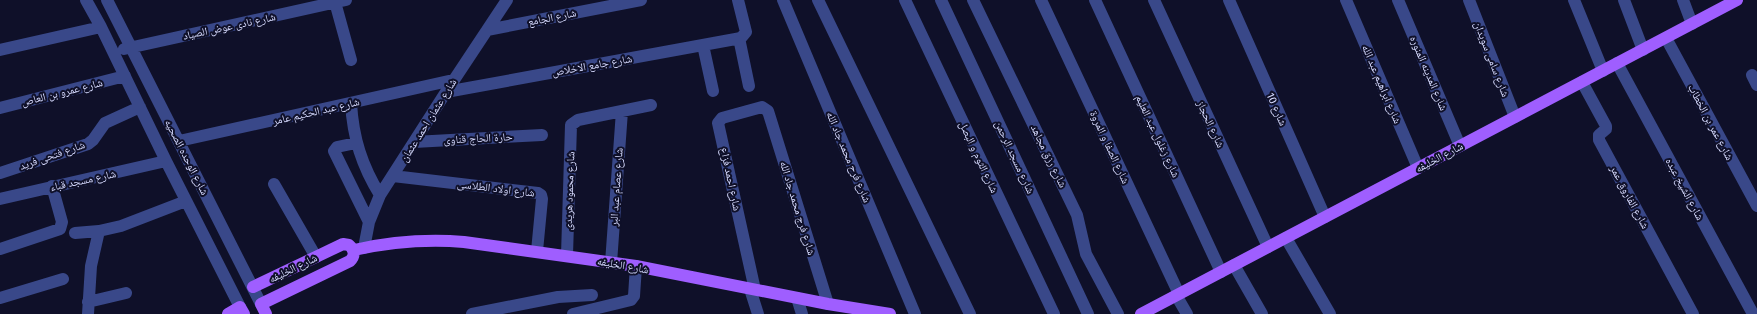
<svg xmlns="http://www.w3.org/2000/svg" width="1757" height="314" font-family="'Fira Sans','Noto Naskh Arabic',sans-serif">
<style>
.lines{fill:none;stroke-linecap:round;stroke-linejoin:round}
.minor{stroke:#394889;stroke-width:12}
.major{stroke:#9f5eff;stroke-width:12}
.labels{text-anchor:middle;stroke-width:4;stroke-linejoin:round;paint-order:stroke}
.street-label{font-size:11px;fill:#d7dbff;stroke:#0f1029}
</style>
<rect width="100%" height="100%" fill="#0f1029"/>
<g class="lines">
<!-- minor -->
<path class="minor" d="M86 0 101 27 166 161 240 307
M107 0 261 304
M783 0 915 314
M818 0 970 314
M905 0 1054 314
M941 0 1088 314
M973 0 1077 215 1086 254 1118 314
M1041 0 1179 294
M1095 0 1221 272
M1154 0 1268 247
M1229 0 1325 217
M1346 0 1418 168
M1398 0 1460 146
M1469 0 1515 117
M1574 0 1603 71
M1624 0 1643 50
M1683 0 1692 24
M335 2 351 60
M487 30 641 0
M739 38 749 86
M1666 38 1757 206
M703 45 713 91
M124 49 346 0
M0 50 101 27
M1617 63 1753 314
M1752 75 1757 85
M1582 82 1606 126V129L1599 135V140L1693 314
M446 92 741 38 746 32 738 0
M351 103C353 138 362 166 380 195
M0 108 125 76
M179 141 453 80
M414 142 542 135
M356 143 337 147 334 151 369 222
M0 173 88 144 93 140 105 123 140 107
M393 176 538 193 541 195 542 199 537 251
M274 184 316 257
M0 199 166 161
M75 233 99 231 121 226 186 201
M1286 238 1330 314
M364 248 369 222 380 195 446 92 507 0
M0 249 60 229 62 222 52 186
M567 255 571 125 578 120 651 105
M611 263 622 111
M1234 265 1262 314
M750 289 758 314
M755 290 718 123 722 118 762 107 768 111 828 304
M1176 295 1187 314
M0 298 63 279
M797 298 802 314
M88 302 126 293
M88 314 91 266 99 231
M472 314 558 297 592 295
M573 314 631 300 634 296 636 266"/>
<!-- major -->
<path class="major" d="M354 250C390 242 427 239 464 242L636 266 828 304 890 314
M253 287 343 244 349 245C355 250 355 256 350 261L261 304 266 314
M228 314 240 307 244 314
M1141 314 1737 0"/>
</g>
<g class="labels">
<!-- street labels -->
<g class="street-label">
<text transform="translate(552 17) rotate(-11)" y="4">شارع الجامع</text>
<text transform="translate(229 26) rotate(-12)" y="4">شارع نادى عوض الصياد</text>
<text transform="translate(1492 59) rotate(69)" y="4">شارع سامى سويدان</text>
<text transform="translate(592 65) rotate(-10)" y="4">شارع جامع الاخلاص</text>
<text transform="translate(1429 73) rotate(67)" y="4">شارع المدينه المنوره</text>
<text transform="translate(1382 84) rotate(67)" y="4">شارع ابراهيم عبد الله</text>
<text transform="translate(62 92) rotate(-14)" y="4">شارع عمرو بن العاص</text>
<text transform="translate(1277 109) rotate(66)" y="4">شارع 10</text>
<text transform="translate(316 111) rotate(-13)" y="4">شارع عبد الحكيم عامر</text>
<text transform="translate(428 120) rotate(-58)" y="4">شارع عثمان احمد عثمان</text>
<text transform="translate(1711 122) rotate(62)" y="4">شارع عمر بن الخطاب</text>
<text transform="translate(1211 124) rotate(65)" y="4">شارع الحجاز</text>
<text transform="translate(1158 136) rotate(65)" y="4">شارع زغلول عبد العليم</text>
<text transform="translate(478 138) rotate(-3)" y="4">حارة الحاج قناوى</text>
<text transform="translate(1110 147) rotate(65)" y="4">شارع الصفا و المروة</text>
<text transform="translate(52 155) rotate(-19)" y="4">شارع فتحى فريد</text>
<text transform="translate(1049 156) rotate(64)" y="4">شارع رزق مجاهد</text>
<text transform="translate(187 157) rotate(63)" y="4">شارع الوحده الصحيه</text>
<text transform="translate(849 157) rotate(67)" y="4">شارع فرح محمد جاد الله</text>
<text transform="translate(979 157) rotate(65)" y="4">شارع الثوم و البصل</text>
<text transform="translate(1015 157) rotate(65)" y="4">شارع مسجد الرحمن</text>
<text transform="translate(1439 157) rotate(-28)" y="4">شارع الخليفه</text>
<text transform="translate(731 179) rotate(78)" y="4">شارع احمد فزاع</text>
<text transform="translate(83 180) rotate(-12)" y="4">شارع مسجد قباء</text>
<text transform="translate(616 187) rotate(-86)" y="4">شارع عصام عبد البر</text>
<text transform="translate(496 188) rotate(7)" y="4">شارع اولاد الطلاسى</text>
<text transform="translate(1685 189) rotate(62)" y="4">شارع الشيخ عبده</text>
<text transform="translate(569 191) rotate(-88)" y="4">شارع محمود هريدى</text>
<text transform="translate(1630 197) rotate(62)" y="4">شارع الفاروق عمر</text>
<text transform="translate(798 208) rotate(73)" y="4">شارع فرج محمد جاد الله</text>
<text transform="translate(623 265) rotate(10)" y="4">شارع الخليفه</text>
<text transform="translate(293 268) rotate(-26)" y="4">شارع الخليفه</text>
</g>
</g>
</svg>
